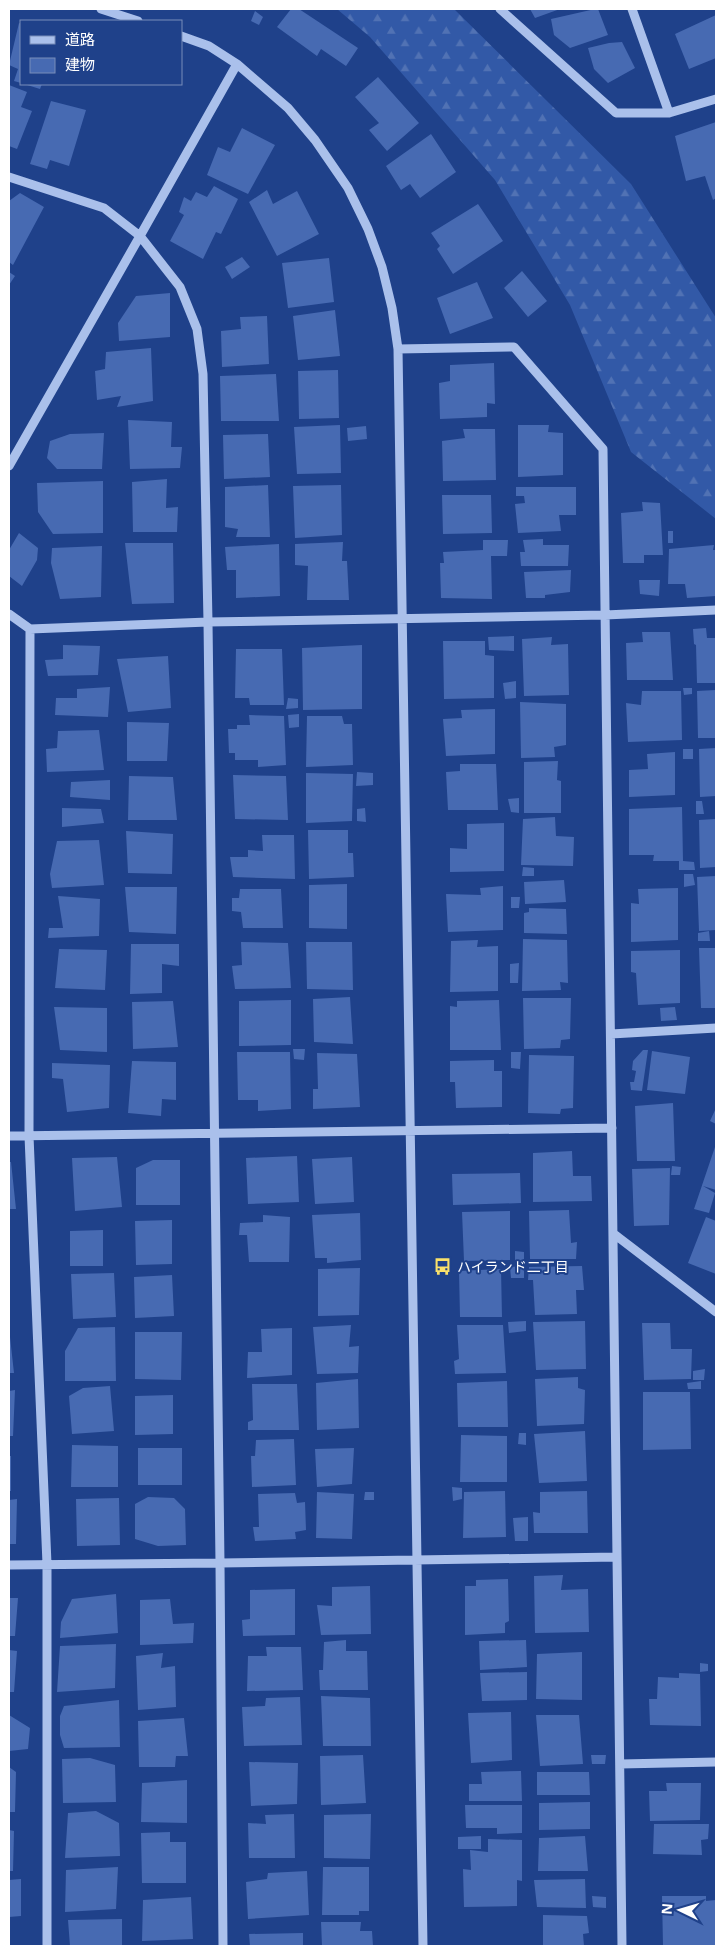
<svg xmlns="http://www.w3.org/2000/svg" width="725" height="1955" font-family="'Open Sans','Noto Sans JP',sans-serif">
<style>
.forest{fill:url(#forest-firs)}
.building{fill:#476ab2}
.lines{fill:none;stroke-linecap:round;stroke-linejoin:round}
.minor{stroke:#aac0eb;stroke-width:9}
.labels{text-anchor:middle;stroke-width:4;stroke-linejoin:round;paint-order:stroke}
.poi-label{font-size:14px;fill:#fff;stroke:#1f418a;text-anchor:start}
</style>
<defs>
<pattern id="forest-firs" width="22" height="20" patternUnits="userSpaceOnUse" patternTransform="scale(1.25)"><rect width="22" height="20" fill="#3259a7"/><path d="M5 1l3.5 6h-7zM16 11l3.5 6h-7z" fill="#5172b4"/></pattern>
</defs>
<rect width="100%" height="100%" fill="#1f418a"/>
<!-- forest -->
<path class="forest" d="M337 9H454L631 184 716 318V519L631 452 570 305 495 180 370 37Z"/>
<!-- building -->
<path class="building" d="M291 9H299L358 48 346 66 321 49 317 56 277 27Z
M530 9H560L535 18Z
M595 9H598L608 35 570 48 554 35 551 19Z
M255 11 263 17 259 25 251 21Z
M716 15V58L689 69 675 34Z
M19 23 21 24V83L14 81 18 69 9 65Z
M622 42 635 68 608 83 594 69 588 48 609 43Z
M378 77 419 123 387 151 369 130 379 123 355 97Z
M24 84H42L40 89Z
M9 85 27 92 21 107 32 111 17 149 9 146Z
M51 101 86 110 69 166 50 160 47 169 30 164Z
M716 122V198L713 200 705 176 686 181 675 136Z
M242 128 275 145 248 194 207 175 218 147 230 152Z
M431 134 456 172 420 198 410 184 401 190 386 166Z
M214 186 238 199 221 234 216 232 203 259 170 241 184 215 179 212 184 197 191 201 196 192 207 197Z
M267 190 273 204 297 191 319 234 277 256 249 202Z
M20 193 44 207 13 265 9 262V201Z
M478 204 503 241 453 274 437 249 440 246 431 233Z
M242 257 250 267 232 279 225 267Z
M329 258 334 302 288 308 282 263Z
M522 271 547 301 528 317 504 288Z
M9 272 15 276 9 285Z
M477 282 493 318 450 334 437 298Z
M170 293V337L119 341 118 323 136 296Z
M335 310 340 356 298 360 293 316Z
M267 316 269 364 222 367 221 331 241 329 240 317Z
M151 348 153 401 117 407 121 396 97 400 95 371 105 369 106 352Z
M494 363 495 404 487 403V417L440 419 439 383 450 381V365Z
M338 370 339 418 299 419 298 371Z
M276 374 279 421H221L220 376Z
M128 420 172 422 171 447H182L180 468 130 469Z
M340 425 341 473 297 474 294 427Z
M518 425H549L548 432 563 433V475L518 477Z
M366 426 367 439 348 441 347 428Z
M463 429H495L496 480 443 481 442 441 465 438Z
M104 433 102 469H57L47 458 50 441 70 434Z
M268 434 270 477 224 479 223 435Z
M167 479 166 508 178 507 177 532H133L132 482Z
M103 481V533L53 534 38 512 37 483Z
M268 485 270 537H236L238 529 225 527V487Z
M341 485 342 535 295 538 293 486Z
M516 487H576V515H559L561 531 518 533 515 504 525 503 524 496H516Z
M442 495H491L492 533 443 534Z
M642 502 660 503 663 555H644V563H623L621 513 643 511Z
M668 531H673V543H668Z
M19 533 38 548 37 560 22 586 9 576V550Z
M543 539V545H569L568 566H521L520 552H525L523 540Z
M483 540H508L507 556H491L492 599 441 598 440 563H444L443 552 483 550Z
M343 542 342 561H347L349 600H307L308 566 295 565V544Z
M125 543H173L174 603 132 604Z
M279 544 280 596 236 598V570H227L225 547Z
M714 545 713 550H716V596L687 598 685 584H668L669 549Z
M102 546 101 597 60 599 51 563 52 548Z
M571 570 570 592 545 595V598H526L524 572Z
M639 580H660L659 596 640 594Z
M706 628 707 638H716V683H697L696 645 694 644 693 629Z
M642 632H670L673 680H627L626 643 643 642Z
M514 636V651L489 650 488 637Z
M552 637 551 645 568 644 569 695 524 696 522 639Z
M443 641H485V655L494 656V698L444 699Z
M63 645 100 646 98 675 48 676 45 660 63 659Z
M362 645V709L303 710 302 648Z
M236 649H282L284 705H250L249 698H235Z
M168 656 171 708 128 712 117 659Z
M516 681V698L505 699 503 683Z
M110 687 108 717 55 715 56 698H77V689Z
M683 688H692V694L684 695Z
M716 690V738H698L697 691Z
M642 691H681L682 740 628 742 626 703 641 705Z
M288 698 298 699V708L286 709Z
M520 702 566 704V745L554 747 555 757 521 758Z
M495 709V754L446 756 443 719 462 718 461 710Z
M299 714V727L289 728 288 715Z
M249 715 284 716 286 765 258 767V760H235V753H229L228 729H237V725H250Z
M307 716H342L344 724H352L353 765 306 767Z
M127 722 169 723 167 761H127Z
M99 730 104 770 47 772 46 749 57 748 58 731Z
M716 748V796L700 797 699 749Z
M683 749H693V759H683Z
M675 752V795L629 797V770L648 769 647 754Z
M558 761 557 780 561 781V813H524V762Z
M460 764H496L498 810H448L446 772 460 771Z
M357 772 373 773V785L356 786Z
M306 773 353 774 352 821 306 823Z
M233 775 286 776 288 820 235 819Z
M129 776 173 777 177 820H128Z
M110 780V800L70 797 71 782Z
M519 798V813L511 812 508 799Z
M696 801H702L704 814H696Z
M682 807 683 861 694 862 695 870H679V861H653L654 855H629V809Z
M62 808 101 809 104 823 62 827Z
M365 808 366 822 357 821V809Z
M555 817 556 836 574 837 573 866 521 865 523 819Z
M716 819V867L700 868 699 820Z
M504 823V871L450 872V848L467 849V824Z
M308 830H348V853H353L354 877 309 879Z
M126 831 173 834 172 874 128 873Z
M262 835H294L295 879 233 877 230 857H248V850L263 851Z
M99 840 104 885 52 888 50 874 57 841Z
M523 867 534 868V876H522Z
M684 874H693L695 885 684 887Z
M716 876V930L699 931 697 877Z
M564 880 566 902 525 904 524 882Z
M347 884V929L309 928V885Z
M503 886V930L448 932 446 894 481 895 480 888Z
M125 887H177L176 934 129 932Z
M678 888V940L631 942V903L639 904 638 889Z
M240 889H281L283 928H243L241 912 232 911V898H239Z
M58 896 100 899 99 936 48 938 49 928H63Z
M511 897H520L519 908H511Z
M529 908 566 909 567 934 524 933V913L529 912Z
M709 931 710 941H698V933Z
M523 939 567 940 568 983 560 982 561 990 522 991Z
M478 940 477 947 498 946V991L450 992 451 941Z
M241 942 288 943 291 988 235 989 232 966 242 965Z
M306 942H352L353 990 307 989Z
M131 944H179V966L162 964V993L130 994Z
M699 948H716V1008H701Z
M59 949 107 950 105 990 55 988Z
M680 950V1003L638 1005 636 973 631 972V951Z
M519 963 518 983H510V964Z
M350 997 353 1044 314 1042 313 999Z
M523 998H571L570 1039 561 1040 560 1048 524 1049Z
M291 1000V1045L239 1046V1001Z
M499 1000 501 1050H450V1006L457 1007V1001Z
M173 1001 178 1047 133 1049 132 1002Z
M54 1007 107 1008V1052L60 1050Z
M675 1007 677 1020 661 1021 660 1008Z
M293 1049H305L304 1060 294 1059Z
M643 1050H648L642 1091 631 1090 630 1082H634L636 1071 632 1070 633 1061Z
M652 1051 690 1057 685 1094 647 1090Z
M237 1052H290L291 1109 258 1111V1100H238Z
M511 1052H521L520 1069 511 1068Z
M317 1053 357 1054 360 1107 313 1109V1089H318Z
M529 1055 574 1056 573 1108 561 1109 560 1114 528 1113Z
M494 1060V1071H502V1107L456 1108 455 1082H450V1061Z
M132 1061 176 1062V1100L162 1099 161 1116 128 1113Z
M52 1063 110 1065 109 1108 67 1112 63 1079 52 1078Z
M673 1103 675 1161H637L635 1106Z
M716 1108V1124L710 1121Z
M716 1144V1190L703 1186 715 1193 709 1213 694 1209Z
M572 1151 573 1176H591L592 1201 533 1202V1153Z
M297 1156 299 1202 248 1204 246 1158Z
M117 1157 122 1207 75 1211 72 1158Z
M352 1157 354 1202 315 1204 312 1159Z
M153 1160H180V1205H136V1168Z
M9 1162H11L16 1209H9Z
M672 1166 681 1167 680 1175H671Z
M670 1168 669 1225 634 1226 632 1169Z
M520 1173 521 1203 453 1205 452 1174Z
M569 1210 571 1243 577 1242 576 1259H530L529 1211Z
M510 1211V1260L464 1261 462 1212Z
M360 1213 361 1260 327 1263V1258H315L312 1215Z
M263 1215 290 1217 289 1262H249L247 1235H239L240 1223 263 1222Z
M706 1217 716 1221V1274L688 1263Z
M172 1220V1264L136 1265 135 1221Z
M103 1230V1266H70V1231Z
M515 1251 524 1252V1261H515Z
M524 1266V1278H511L510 1267Z
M582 1266 584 1290H576L577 1314 535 1315 533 1280H528L529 1267Z
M360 1268 359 1315 318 1316V1269Z
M501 1269 502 1317H460L459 1271Z
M114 1273 116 1317 73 1319 71 1274Z
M172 1275 174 1316 135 1318 134 1277Z
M526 1321V1331L509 1333 508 1322Z
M585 1321 586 1369 536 1370 533 1322Z
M642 1323H670L671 1349H692L691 1379 644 1380Z
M351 1325 349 1347 359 1346 358 1373 317 1374 313 1327Z
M457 1325H503L506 1373 455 1374 454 1361 459 1359Z
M115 1327 116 1381H65V1351L78 1328Z
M292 1328V1375L247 1378 248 1352H262L261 1329Z
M135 1332H182L181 1380 135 1379Z
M9 1337H10L14 1373H9Z
M705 1369 704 1380H693V1371Z
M578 1377V1388L585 1390 584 1424 537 1426 535 1379Z
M358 1379 359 1428 317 1430 316 1383Z
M507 1381 508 1427H458L457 1383Z
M701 1381V1389H688L687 1383Z
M252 1384H297L299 1430H248V1422L253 1420Z
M110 1386 114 1431 72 1434 69 1396 83 1388Z
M15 1390 13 1436H9V1391Z
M643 1392H690L691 1449 643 1450Z
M173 1395V1434L135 1435V1396Z
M585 1431 587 1481 539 1483 534 1434Z
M519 1433H526V1445L518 1444Z
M461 1435 507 1436V1482H460Z
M294 1439 296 1485 252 1487 251 1456H255L256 1440Z
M72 1445 118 1446V1487H71Z
M138 1448H182V1485H138Z
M354 1448 352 1484 317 1487 315 1449Z
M9 1456H11V1491H9Z
M452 1487 462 1488V1499L453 1501Z
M505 1491 506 1537 463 1538 464 1492Z
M587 1491 588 1533H534L533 1512 540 1513V1492Z
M317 1492 354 1494 352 1539 316 1538Z
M365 1492H374V1500H364Z
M295 1493 297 1503 305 1502 306 1530 295 1532 296 1539 255 1541 253 1527H259L258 1494Z
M148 1497 174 1498 185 1509 186 1545 158 1546 135 1539V1504Z
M119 1498 120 1545 77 1546 76 1499Z
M17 1499 16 1544H9V1500Z
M528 1517V1541H515L513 1518Z
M563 1575 561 1590 588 1589 589 1632 535 1633 534 1576Z
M508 1579 509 1621 505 1623V1633L465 1635V1586H476V1580Z
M370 1586 371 1634 321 1635 317 1605 332 1606V1587Z
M295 1589V1635L243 1636 242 1620 250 1619V1590Z
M116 1594 118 1633 60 1638 61 1622 72 1599Z
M9 1598H18L15 1636H9Z
M170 1599 173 1624 194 1623 193 1643 140 1645V1600Z
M346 1640V1651H367L368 1690H320L319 1670H323L324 1642Z
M526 1640 527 1667 480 1670 479 1641Z
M116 1644 115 1688 57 1692 60 1646Z
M266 1647H301L303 1690 247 1691 248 1656H267Z
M9 1650 17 1651 14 1692H9Z
M582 1652V1700L536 1699 537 1654Z
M163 1653 161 1668 175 1666 176 1707 138 1710 136 1656Z
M700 1663 708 1664V1671L700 1672Z
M527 1672V1700L482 1701 480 1673Z
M679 1673 700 1674 701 1726 650 1725 649 1699H657L658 1677 679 1678Z
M321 1696 370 1698 371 1746H323Z
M300 1697 302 1745 244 1746 242 1707 265 1706 266 1698Z
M119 1700 120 1747 64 1748 60 1735V1716L64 1706Z
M511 1712 512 1760 471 1763 468 1713Z
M9 1715 30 1728 28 1749 9 1751Z
M536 1715H579L583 1764 540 1766Z
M184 1718 188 1756H176L175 1767H139L138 1721Z
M363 1755 366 1803 321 1805 320 1756Z
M591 1755H606L605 1764H592Z
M90 1758 115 1765 116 1802 63 1803 62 1759Z
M249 1762 298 1763 297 1804 251 1806Z
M9 1767 16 1772 15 1812H9Z
M521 1771 522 1801H469V1784H482L481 1772Z
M537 1772H589L590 1795H537Z
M187 1780V1823L141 1822 142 1783Z
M666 1783H701L700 1820 650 1821 649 1791H667Z
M590 1802V1829L539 1830V1803Z
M465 1805H522V1833L497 1834V1828H466Z
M96 1811 119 1823 120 1856 65 1858 68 1813Z
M294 1814 295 1858H249L248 1823 266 1824 265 1815Z
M371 1814 370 1859 324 1858V1815Z
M654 1824H709L708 1839 701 1840 702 1855 653 1854Z
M9 1830 14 1831 13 1871H9Z
M170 1832V1842H186V1883H142L141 1833Z
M481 1836V1849H458V1837Z
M585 1836 588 1871H538L539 1838Z
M488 1839 522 1840V1881L517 1880V1906L464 1907 463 1869 471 1870 470 1850 488 1852Z
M118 1867 116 1909 65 1912 66 1870Z
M323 1867H369V1911H359V1915H322Z
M307 1871 309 1915 248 1919 246 1882 267 1879 268 1873Z
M21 1879V1916L9 1917V1880Z
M585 1879 586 1908 537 1907 534 1880Z
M592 1896 606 1897V1908L593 1907Z
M662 1896H706V1901L716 1900V1946H663Z
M191 1897 193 1939 142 1941 143 1900Z
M543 1915 587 1916 589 1933 583 1934 584 1946H543Z
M122 1919V1946H70L68 1920Z
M321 1922H361L360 1931H372L373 1946H322Z
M303 1933V1946H250L249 1934Z"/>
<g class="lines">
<!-- minor -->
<path class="minor" d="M101 9 138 21
M500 9 616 113H669L716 99
M632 9 669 113
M181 36 209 46 237 64 288 108 315 140 348 188 368 229 382 267 392 308 398 349 423 1946
M9 177 104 208 140 236 237 64
M398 349 514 347 603 449 617 1557
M9 466 140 236 180 287 197 329 203 374 208 622 220 1563 617 1557 622 1946
M9 614 30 629 208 622 605 615 716 610
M30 629 29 1136 47 1564V1946
M611 1034 716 1028
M9 1136 612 1128
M614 1234 716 1312
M9 1565 220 1563 223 1946
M620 1764 716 1762"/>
</g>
<!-- icons -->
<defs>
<symbol id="bus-bare" viewBox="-9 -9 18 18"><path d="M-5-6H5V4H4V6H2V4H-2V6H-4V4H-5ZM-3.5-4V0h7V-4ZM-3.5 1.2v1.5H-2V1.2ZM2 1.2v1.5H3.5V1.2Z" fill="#fae16a" stroke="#1f418a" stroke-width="2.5" paint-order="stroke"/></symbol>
</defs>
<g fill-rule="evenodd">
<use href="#bus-bare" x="430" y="1254" width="25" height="25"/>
</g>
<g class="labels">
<!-- poi labels -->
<g class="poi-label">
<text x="457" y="1272">ハイランド二丁目</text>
</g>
</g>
<!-- border -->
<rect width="725" height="1955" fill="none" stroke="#ffffff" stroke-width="20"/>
<!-- legend -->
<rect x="20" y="20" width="162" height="65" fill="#1f418a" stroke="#798db9"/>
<rect x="30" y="36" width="25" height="8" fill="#aac0eb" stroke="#798db9"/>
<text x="65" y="45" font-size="15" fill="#ffffff">道路</text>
<rect x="30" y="58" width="25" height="15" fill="#476ab2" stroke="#798db9"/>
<text x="65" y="70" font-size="15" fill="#ffffff">建物</text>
<!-- north arrow -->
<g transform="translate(680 1910) rotate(275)" stroke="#1f418a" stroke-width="4" paint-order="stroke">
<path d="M0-4L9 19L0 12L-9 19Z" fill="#ffffff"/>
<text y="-8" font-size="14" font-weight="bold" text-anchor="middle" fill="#ffffff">N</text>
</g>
</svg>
